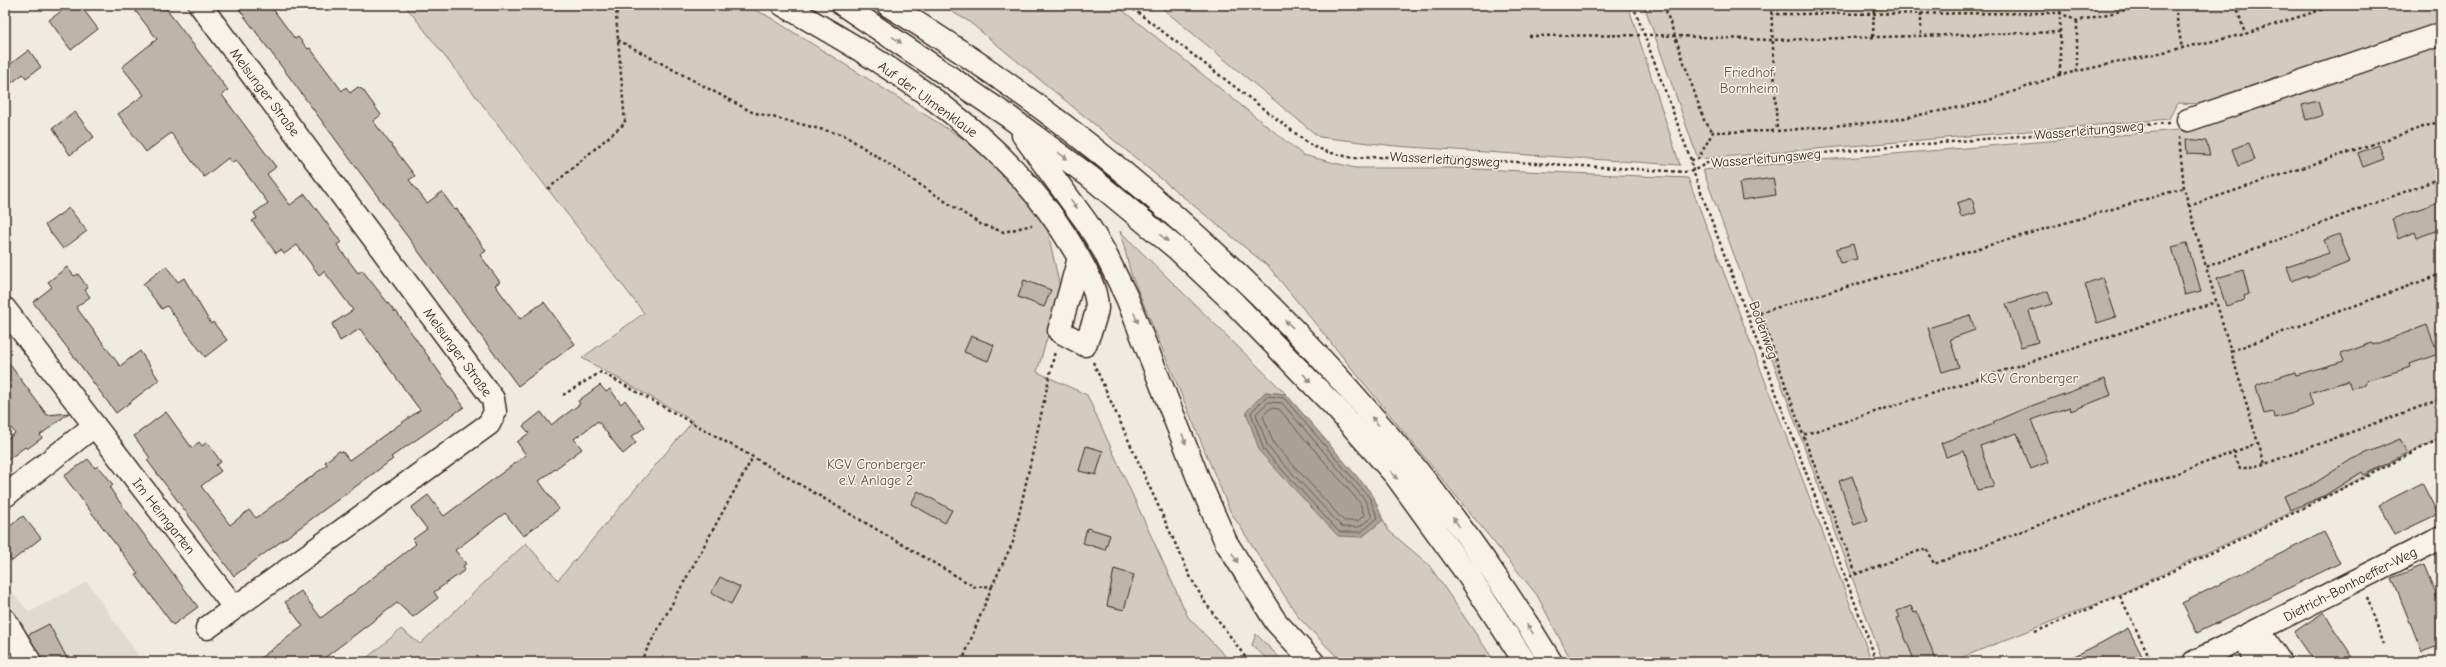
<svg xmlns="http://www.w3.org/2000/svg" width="2446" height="667" font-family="'Comic Neue',sans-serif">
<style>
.built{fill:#e0dbd0}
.green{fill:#d1cbc0;stroke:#867a6f}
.water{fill:#aaa296;stroke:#7e7266}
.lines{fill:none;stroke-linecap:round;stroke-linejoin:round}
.shore{stroke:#675a4e;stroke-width:1}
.building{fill:#bdb5aa;stroke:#3b2a1e}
.minor-casing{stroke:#3b2a1e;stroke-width:25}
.highway-casing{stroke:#3b2a1e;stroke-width:25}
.path{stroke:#3b2a1e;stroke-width:2.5;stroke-dasharray:3 3;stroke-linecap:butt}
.minor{stroke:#f7f3e8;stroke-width:22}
.highway{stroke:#f7f3e8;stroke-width:22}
.oneway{fill:#998e83}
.labels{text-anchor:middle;stroke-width:3;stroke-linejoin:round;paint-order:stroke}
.park-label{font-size:14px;fill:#605246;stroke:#f7f3e8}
.street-label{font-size:14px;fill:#3b2a1e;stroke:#f7f3e8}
</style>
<rect width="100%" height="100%" fill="#efebe0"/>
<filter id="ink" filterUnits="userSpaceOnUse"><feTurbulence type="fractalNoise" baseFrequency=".025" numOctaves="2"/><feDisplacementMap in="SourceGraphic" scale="8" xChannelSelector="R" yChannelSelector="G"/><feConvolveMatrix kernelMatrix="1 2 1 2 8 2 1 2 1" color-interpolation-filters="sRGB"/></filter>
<g filter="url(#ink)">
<!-- built -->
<path class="built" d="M87 582 143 662H5V584L29 612Z"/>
<!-- green -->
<path class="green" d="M405 5H744L766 15 983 151 1045 219 1061 292 1037 372 1087 395 1188 617 1231 662H362L401 629 420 644 526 543 558 580 693 421 582 358 644 313Z
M940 5H1116L1303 155 1355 168H1453L1688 178 1872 662H1572L1537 595 1269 267 968 21Z
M1158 5H1628L1680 165 1395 146 1319 137Z
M1644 5H2441V24L2204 104 2177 103 2169 119 1698 159Z
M2441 42V437L2334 492 2116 596 1950 662H1883L1703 170 2179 130Z
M1120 231 1286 394 1265 392 1362 537 1383 520 1388 530 1429 565 1495 662H1342L1299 618 1230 511 1131 274Z
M1256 634 1284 662H1270L1252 645Z"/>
<!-- water -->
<path class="water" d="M1265 392 1286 394 1373 495 1383 520 1362 537 1338 536 1260 452 1246 412Z"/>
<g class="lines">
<!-- shore -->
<path class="shore" d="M1267 396 1284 398 1369 497 1378 518 1361 532H1339L1264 450 1251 413Z
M1269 402 1282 403 1365 500 1372 517 1359 527H1342L1268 447 1256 414Z
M1271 408 1279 409 1360 503 1364 515 1358 521H1344L1274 444 1263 416Z"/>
</g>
<!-- building -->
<path class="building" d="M64 5H80L98 29 71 50 49 20 63 10Z
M131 5H163L228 90 222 95 276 167 267 174 290 205 305 194 341 242 337 245 358 273 362 270 395 312 396 311 464 407 391 457 393 459 234 576 147 460 150 458 134 436 166 412 192 448 199 442 202 446 207 442 221 462 216 465 221 471 201 486 230 525 249 510 256 518 327 465 325 462 339 451 343 452 349 460 420 410 360 329 340 341 332 324 353 310 324 271 319 275 297 245 284 254 281 250 276 253 252 221 257 218 254 213 268 203 236 160 231 163 228 158 204 177 171 133 146 152 118 114 144 95 122 67 157 39Z
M236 5H270L295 39 298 37 308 49 310 48 342 91 346 87 350 93 358 87 363 90 381 115 373 121 415 176 409 180 427 203 442 192 455 210 457 209 486 251 480 255 500 282 495 285 520 319 544 302 575 344 518 386Z
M29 50 41 67 26 78 23 74 5 88V68Z
M2318 101 2322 116 2306 120 2302 105Z
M75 112 94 137 70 155 53 128Z
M2186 139 2206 141 2210 155 2187 154Z
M2249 143 2255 160 2238 166 2232 149Z
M2379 145 2384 159 2363 167 2358 153Z
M1773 178 1776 195 1742 200 1739 183Z
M1972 198 1976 213 1961 217 1957 203Z
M2441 201V229L2416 238 2414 232 2398 239 2392 219Z
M69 208 87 231 63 249 45 225Z
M2339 234 2350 262 2308 278 2307 275 2292 281 2287 267 2329 253 2324 240Z
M2187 243 2201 291 2185 295 2172 247Z
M1853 244 1857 259 1840 263 1836 249Z
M166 266 178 282 184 278 211 324 213 322 227 340 205 357 167 306 162 309 143 284Z
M67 267 74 276 78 274 88 288 85 290 90 297 76 307 120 366 140 351 159 380 116 413 33 302 52 287 48 282Z
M2243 270 2249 294 2244 296 2245 300 2226 306 2217 278Z
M2103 277 2116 317 2097 323 2085 284Z
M1024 280 1051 290 1044 307 1018 297Z
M2048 291 2052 304 2029 311 2038 342 2021 347 2006 304Z
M1970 315 1975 330 1950 339 1959 367 1942 372 1928 328Z
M2427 325 2438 354 2410 364 2411 367 2365 381 2366 384 2351 388 2348 381 2309 393 2313 406 2294 413 2274 418 2273 412 2264 414 2256 386 2258 384 2295 372 2296 375 2344 361 2341 354 2372 343 2373 345Z
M971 336 994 345 988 361 964 352Z
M5 358 47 415 69 413 40 435 42 438 27 449 25 447 5 462V441L15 433 5 420Z
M2105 379 2111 395 2071 411 2070 407 2031 420 2048 462 2031 469 2017 433 1980 446 1994 487 1977 490 1964 451 1946 457 1941 443 1994 424 1993 422 2023 409Z
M600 385 606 392 610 389 621 404 625 400 645 427 631 437 636 443 623 454 598 421 574 439 582 449 539 481 559 509 523 536 505 513 458 548 455 550 466 564 463 566 465 570 434 592 438 598 413 617 397 603 319 662H255L303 626 285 602 301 591 321 618 416 544 413 539 427 529 411 508 428 495 444 516 526 455 517 442 529 433 523 426 541 412 551 425 580 404 578 401Z
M2400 439 2407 453 2364 475 2362 472 2324 496 2290 510 2284 496 2312 485 2352 459Z
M1086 446 1103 451 1096 475 1079 471Z
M88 459 95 468 98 466 105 474 113 485 110 488 116 497 198 607 173 625 136 575 138 574 64 476Z
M1852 476 1868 520 1854 525 1839 481Z
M2422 483 2438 514 2394 535 2379 505Z
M918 491 952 510 945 523 911 504Z
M23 516 41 538 12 561 5 552V530Z
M1087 528 1110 535 1105 550 1083 543Z
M2324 532 2340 563 2197 633 2182 603Z
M2424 565 2441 607V645L2422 652 2392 578Z
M1114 569 1134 575 1124 610 1107 606Z
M720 577 740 587 731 604 711 593Z
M1911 606 1914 613 1917 612 1937 662H1915L1897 618 1900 617 1897 611Z
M2324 612 2332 626 2356 662H2315L2294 632Z
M49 624 69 662H42L28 635Z
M2128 628 2145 662H2062L2099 644Z"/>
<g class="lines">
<defs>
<path id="minor" d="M200 5 493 399 495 412 489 424 207 628
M783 5C894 68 1004 133 1072 246 1082 263 1097 287 1097 308 1096 319 1089 334 1085 345L1059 331 1079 258
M2188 120 2441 34
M5 309 234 607
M5 496 94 426
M5 620 30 662
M2259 630 2280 662
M2245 637 2255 662
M2194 662 2441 538"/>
<path id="highway" d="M843 5 1009 117 1089 176 1177 249 1232 301 1336 408 1396 476 1470 578 1525 662
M888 5C1155 168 1388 394 1551 662
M1023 135 1087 223 1104 251 1127 298 1200 483 1226 542 1276 622 1313 662"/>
</defs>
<!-- minor casing -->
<use href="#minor" class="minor-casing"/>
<!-- highway casing -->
<use href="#highway" class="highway-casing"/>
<!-- path -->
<path class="path" d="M1128 5 1312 146 1328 152 1353 158 1414 156 1685 172 1693 171 1707 163 2169 123
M1633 5 1691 160 1693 171 1877 662
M1664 5 1704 120 1713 132
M1771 5 1777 131
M2236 5 2245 34
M2175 7 2182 49
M1921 13V35
M1771 14 2060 13 2077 21 2147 5
M2077 21V70
M1529 36 1654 35 1771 40 2060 32
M1873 37 1874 5
M618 40 752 112 844 135 980 224 1004 232 1032 225
M2060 74V5
M2441 121 2189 206 2206 267 2441 178
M2179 137 2184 188 2189 206
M1691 160 1698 159 1713 132 1777 131 1888 121 1981 103 2060 75 2245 34 2336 5
M548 189 625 123 616 15 620 5
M1760 312 1803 435
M1748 316 2184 188
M2231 351 2441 274
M1093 362 1190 576 1204 601 1249 662
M563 395 601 372 753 457 975 587 992 586 1013 542 1055 351
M2258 443 2265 464 2441 399
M2233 450 2240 469 2265 464
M1856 574 1803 435 2216 302
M1845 581 1851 576 1927 548 1934 564 2258 443 2206 267
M2120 596 2152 662
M2367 597 2384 645
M2035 632C2173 574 2308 507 2441 438
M640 662 753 457
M962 662 992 586
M2438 662 2441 660"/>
<!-- minor -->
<use href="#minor" class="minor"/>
<!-- highway -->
<use href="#highway" class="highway"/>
</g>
<!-- one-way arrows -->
<defs><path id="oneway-solid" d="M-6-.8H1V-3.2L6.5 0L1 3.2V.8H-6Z"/></defs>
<g class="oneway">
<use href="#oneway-solid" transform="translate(897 40) rotate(34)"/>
<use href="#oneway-solid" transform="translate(1063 156) rotate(36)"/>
<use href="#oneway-solid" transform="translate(1074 204) rotate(55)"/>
<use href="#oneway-solid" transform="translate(1164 238) rotate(41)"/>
<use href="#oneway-solid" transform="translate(1136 318) rotate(68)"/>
<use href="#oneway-solid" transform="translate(1289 324) rotate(-136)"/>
<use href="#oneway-solid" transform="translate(1307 378) rotate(46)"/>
<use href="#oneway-solid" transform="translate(1375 421) rotate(-131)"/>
<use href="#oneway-solid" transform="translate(1184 439) rotate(70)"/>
<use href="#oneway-solid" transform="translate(1394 475) rotate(50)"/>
<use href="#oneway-solid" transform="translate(1456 522) rotate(-126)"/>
<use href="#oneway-solid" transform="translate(1235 558) rotate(59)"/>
<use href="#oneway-solid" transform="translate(1530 629) rotate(-124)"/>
</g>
</g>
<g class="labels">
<!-- park labels -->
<g class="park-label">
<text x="1749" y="77">Friedhof<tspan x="1749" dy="16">Bornheim</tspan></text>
<text x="2029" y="383">KGV Cronberger</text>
<text x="876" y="469">KGV Cronberger<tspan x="876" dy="16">e.V. Anlage 2</tspan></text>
</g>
<!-- street labels -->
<g class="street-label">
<text transform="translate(265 92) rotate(53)" y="5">Melsunger Straße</text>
<text transform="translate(928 99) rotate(36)" y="5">Auf der Ulmenklaue</text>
<text transform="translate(2089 130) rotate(-5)" y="5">Wasserleitungsweg</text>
<text transform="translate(1766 158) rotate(-5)" y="5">Wasserleitungsweg</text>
<text transform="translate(1445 159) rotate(3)" y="5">Wasserleitungsweg</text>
<text transform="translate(1764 330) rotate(70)" y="5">Bodenweg</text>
<text transform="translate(458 352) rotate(54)" y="5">Melsunger Straße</text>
<text transform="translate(164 516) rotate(52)" y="5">Im Heimgarten</text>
<text transform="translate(2350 584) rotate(-27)" y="5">Dietrich-Bonhoeffer-Weg</text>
</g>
</g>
<!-- margin -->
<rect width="2446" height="667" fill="none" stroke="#f7f3e8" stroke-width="20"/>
<rect x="10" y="10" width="2426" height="647" fill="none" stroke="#3b2a1e" stroke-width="1.5" filter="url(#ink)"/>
</svg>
